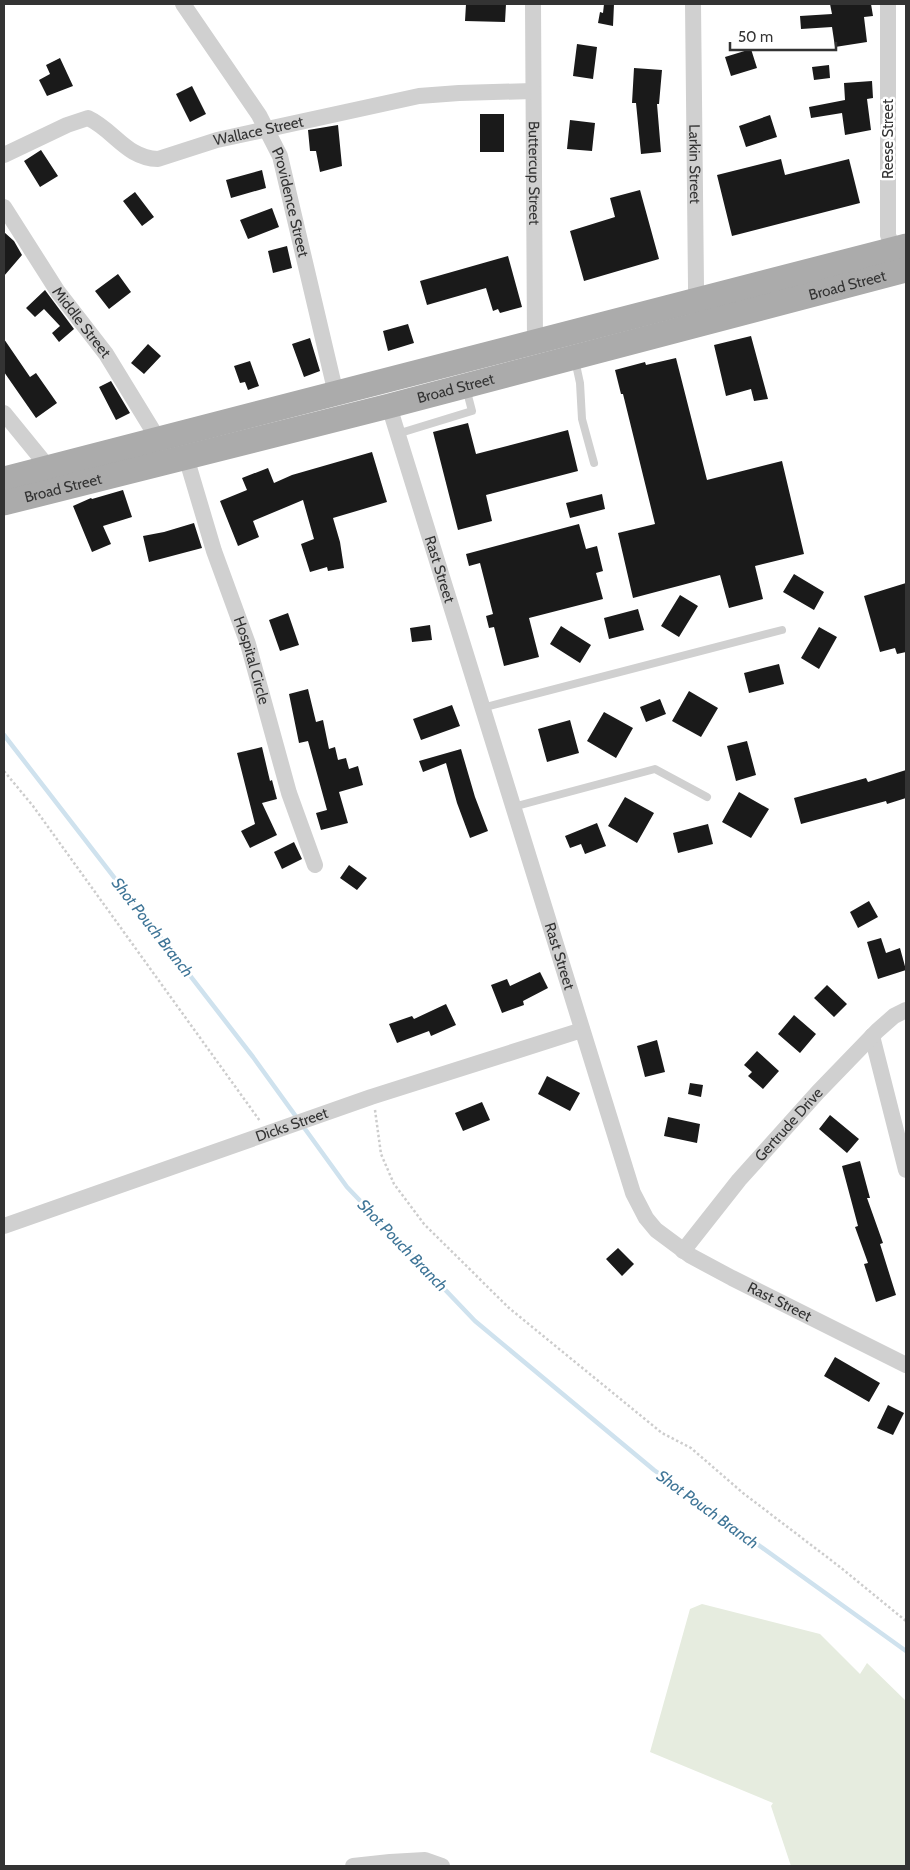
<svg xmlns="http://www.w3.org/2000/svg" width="910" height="1870" font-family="Cabin,sans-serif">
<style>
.green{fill:#e6ecdf}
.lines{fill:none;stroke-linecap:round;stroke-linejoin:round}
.stream{stroke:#cfe2ee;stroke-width:4.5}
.building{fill:#1a1a1a}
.path{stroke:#cdcdcd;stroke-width:2.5;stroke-dasharray:2.5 2.5;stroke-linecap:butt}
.lane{stroke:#d0d0d0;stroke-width:8}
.street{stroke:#d0d0d0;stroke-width:16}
.primary{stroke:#ababab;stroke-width:25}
.labels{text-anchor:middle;stroke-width:5;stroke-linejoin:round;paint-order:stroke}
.street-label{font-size:15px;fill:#333;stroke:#fff}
.water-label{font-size:16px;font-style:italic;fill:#3f7597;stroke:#fff}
</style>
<rect width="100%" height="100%" fill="#fff"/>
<!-- green -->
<path class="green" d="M702 1604 820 1634 860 1674 867 1663 906 1701V1866H791L771 1806 773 1803 650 1752 690 1609Z"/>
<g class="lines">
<!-- stream -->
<path class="stream" d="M4 735 253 1057 347 1187 475 1321 654 1470 906 1651"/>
</g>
<!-- building -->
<path class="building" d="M466 4H506L505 22 465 21Z
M604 4H614L613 26 598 23 600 12 603 13Z
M830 4H871L873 16 864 17 867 42 835 47 832 27 801 29 800 16 832 14Z
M577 44 597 47 593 79 573 76Z
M751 49 757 68 731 76 725 57Z
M60 58 73 86 47 96 39 80 50 74 46 65Z
M829 65 830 78 814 80 812 67Z
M634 68 662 70 659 104H657L661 152 641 154 636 103H632Z
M872 81 873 98 867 99 871 130 845 135 842 113 811 118 809 107 845 100 844 83Z
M192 86 206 114 190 122 176 94Z
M480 114H504V152H480Z
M770 115 777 137 746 147 739 126Z
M570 120 595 123 592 151 567 149Z
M338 125 342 166 320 172 316 151H310L308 130Z
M41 150 58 176 40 187 24 161Z
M781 159 785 175 849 159 860 203 732 236 717 175Z
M262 170 266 188 231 198 226 180Z
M640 190 659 259 584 281 570 231 615 217 610 198Z
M135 192 154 217 142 226 123 201Z
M272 208 279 227 248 239 240 220Z
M4 232 14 241 22 255 4 276Z
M287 246 292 268 273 273 268 251Z
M508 256 522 307 500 313 498 309 493 311 486 288 427 305 420 281Z
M118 274 131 292 109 309 95 291Z
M45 290 74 329 59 342 52 333 60 326 44 309 35 317 26 308Z
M408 324 414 343 388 351 383 331Z
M751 336 768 399 754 401 751 389 726 396 714 345Z
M310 338 320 371 304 377 292 344Z
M4 339 30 377 36 373 57 403 36 418 4 372Z
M148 344 161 356 144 374 131 363Z
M676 358 707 480 782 461 804 554 755 566 763 599 729 608 720 575 633 598 618 533 655 524 623 394H621L615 370 645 362 646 365Z
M250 361 259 386 248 390 245 382 240 383 234 366Z
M111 381 130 413 116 420 99 387Z
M468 423 476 454 568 430 578 471 486 495 492 521 458 530 433 432Z
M372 452 387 502 333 518 340 542 344 568 328 571 327 567 310 572 301 544 314 539 303 500 253 521 259 537 238 546 220 501 247 490 242 478 268 468 274 483 292 475Z
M123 490 132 517 103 526 111 544 92 552 73 506 91 498 92 499Z
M602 494 605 509 570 518 566 503Z
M194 523 202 548 149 562 143 536 164 532Z
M579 524 586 549 597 546 603 571 596 573 603 599 529 618 539 657 504 666 494 627 489 628 486 616 493 614 480 563 469 566 466 554Z
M794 574 824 592 814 610 783 592Z
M906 583V652L897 654 895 648 880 652 864 596Z
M680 595 698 606 679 637 661 626Z
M638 609 644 630 609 639 604 618Z
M288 613 299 645 280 651 269 620Z
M430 625 432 640 412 642 410 628Z
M561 626 591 645 580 663 550 644Z
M819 627 837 637 819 669 801 658Z
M779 664 784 684 749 693 744 673Z
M308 689 316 722 323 720 329 749 335 747 338 760 346 758 349 769 358 766 363 785 339 792 348 823 321 830 316 813 327 810 308 741 299 743 289 694Z
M689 691 718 708 701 737 672 721Z
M660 699 666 714 646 722 640 707Z
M452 705 460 726 421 740 413 719Z
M604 712 633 728 616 758 587 741Z
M570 720 579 753 547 762 538 729Z
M747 741 756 775 736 781 727 746Z
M262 747 270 781 272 780 277 799 262 803 277 835 250 848 241 831 255 824 237 753Z
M461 749 475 797 488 831 470 838 457 803 446 763 423 772 419 761Z
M906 770V798L887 804 886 801 801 824 794 798 866 778 868 782Z
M739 792 769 809 751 838 722 822Z
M625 797 654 813 637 843 608 826Z
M597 823 606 846 585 854 581 844 570 848 565 836Z
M708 824 713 844 678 853 673 833Z
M294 842 302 859 282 869 274 852Z
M349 865 367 878 357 890 340 878Z
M869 901 878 917 858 928 850 912Z
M881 938 886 953 900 948 906 970 878 979 867 942Z
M540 972 548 988 523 1001 524 1005 502 1013 491 985 507 979 510 986Z
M827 985 847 1004 834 1017 814 998Z
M446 1004 456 1025 431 1036 429 1031 397 1043 389 1024 412 1016 414 1019Z
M794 1015 816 1034 800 1053 778 1034Z
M657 1040 665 1072 645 1077 637 1046Z
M757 1051 779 1071 763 1089 748 1076 752 1072 744 1065Z
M547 1076 580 1093 570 1111 538 1094Z
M690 1083 703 1085 701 1097 688 1094Z
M482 1102 490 1120 463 1131 455 1113Z
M830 1115 859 1139 847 1153 819 1129Z
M668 1117 700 1124 697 1143 664 1136Z
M860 1161 870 1198H867L883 1243 880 1244 896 1295 876 1302 864 1264 868 1263 855 1227 858 1226 842 1166Z
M618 1248 634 1264 622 1276 606 1259Z
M835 1357 880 1383 869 1402 824 1376Z
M888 1405 904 1413 893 1435 877 1428Z"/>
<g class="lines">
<!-- path -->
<path class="path" d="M4 771 33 806 260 1121
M375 1110 381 1154 394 1184 424 1224 509 1308 662 1433 691 1448 743 1493 840 1567 906 1621"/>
<!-- lane -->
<path class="lane" d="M575 360 580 383 582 419 594 463
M397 434 472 411 466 388
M482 708 782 630
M513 807 655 769 707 797"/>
<!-- street -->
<g class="street">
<path id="s1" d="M183 4 259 115 280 156 336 394"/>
<path id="s2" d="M533 4 535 342"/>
<path id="s3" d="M693 4 696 286V301L699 309"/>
<path d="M888 4V235L896 257"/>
<path id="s4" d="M4 155 67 125 88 118C114 130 126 158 158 159L217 140 419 96 459 93 533 91"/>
<path id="s5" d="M4 207 58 292 106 354 158 439"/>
<path id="s6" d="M389 406 633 1193 646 1218 656 1230 691 1256 732 1278 906 1365"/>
<path d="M4 413 48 467"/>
<path id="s7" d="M186 457 214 551 248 644 289 793 315 865"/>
<path d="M872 1036 906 1170"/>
<path id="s8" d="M4 1226 371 1097 582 1030"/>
<path id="s9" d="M683 1251 739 1180 818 1092 877 1031 894 1016 906 1010"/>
<path d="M353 1866 390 1862 425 1860 442 1866"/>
</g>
<!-- primary -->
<g class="primary">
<path d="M4 479 906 246"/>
<path id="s10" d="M4 503 389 406 906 270"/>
</g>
</g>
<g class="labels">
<!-- street labels -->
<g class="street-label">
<text dy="5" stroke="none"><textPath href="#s4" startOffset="279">Wallace Street</textPath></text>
<text transform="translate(888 139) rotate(-90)" y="5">Reese Street</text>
<text dy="5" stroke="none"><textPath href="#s3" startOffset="160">Larkin Street</textPath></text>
<text dy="5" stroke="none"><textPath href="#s2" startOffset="169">Buttercup Street</textPath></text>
<text dy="5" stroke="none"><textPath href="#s1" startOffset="228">Providence Street</textPath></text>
<text dy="5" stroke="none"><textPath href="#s10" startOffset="871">Broad Street</textPath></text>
<text dy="5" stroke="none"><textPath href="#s5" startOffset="139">Middle Street</textPath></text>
<text dy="5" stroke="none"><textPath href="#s10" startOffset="466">Broad Street</textPath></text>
<text dy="5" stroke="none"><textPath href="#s10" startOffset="61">Broad Street</textPath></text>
<text dy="5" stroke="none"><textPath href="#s6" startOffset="171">Rast Street</textPath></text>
<text dy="5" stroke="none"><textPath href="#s7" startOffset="214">Hospital Circle</textPath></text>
<text dy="5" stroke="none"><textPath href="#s6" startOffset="576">Rast Street</textPath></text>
<text dy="5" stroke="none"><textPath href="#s8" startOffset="305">Dicks Street</textPath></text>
<text dy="5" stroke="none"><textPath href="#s9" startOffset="165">Gertrude Drive</textPath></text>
<text dy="5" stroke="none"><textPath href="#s6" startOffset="1011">Rast Street</textPath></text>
</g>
<!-- water labels -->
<g class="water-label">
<text transform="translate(153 927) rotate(52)" y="6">Shot Pouch Branch</text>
<text transform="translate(403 1245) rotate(46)" y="6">Shot Pouch Branch</text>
<text transform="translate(708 1509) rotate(36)" y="6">Shot Pouch Branch</text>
</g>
</g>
<!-- border -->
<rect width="910" height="1870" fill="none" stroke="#333333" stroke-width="10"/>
<!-- scale -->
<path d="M730 42v8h106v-8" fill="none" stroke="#333333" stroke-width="2.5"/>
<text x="738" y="42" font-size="15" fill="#333333" stroke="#ffffff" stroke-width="4" paint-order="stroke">50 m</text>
</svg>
